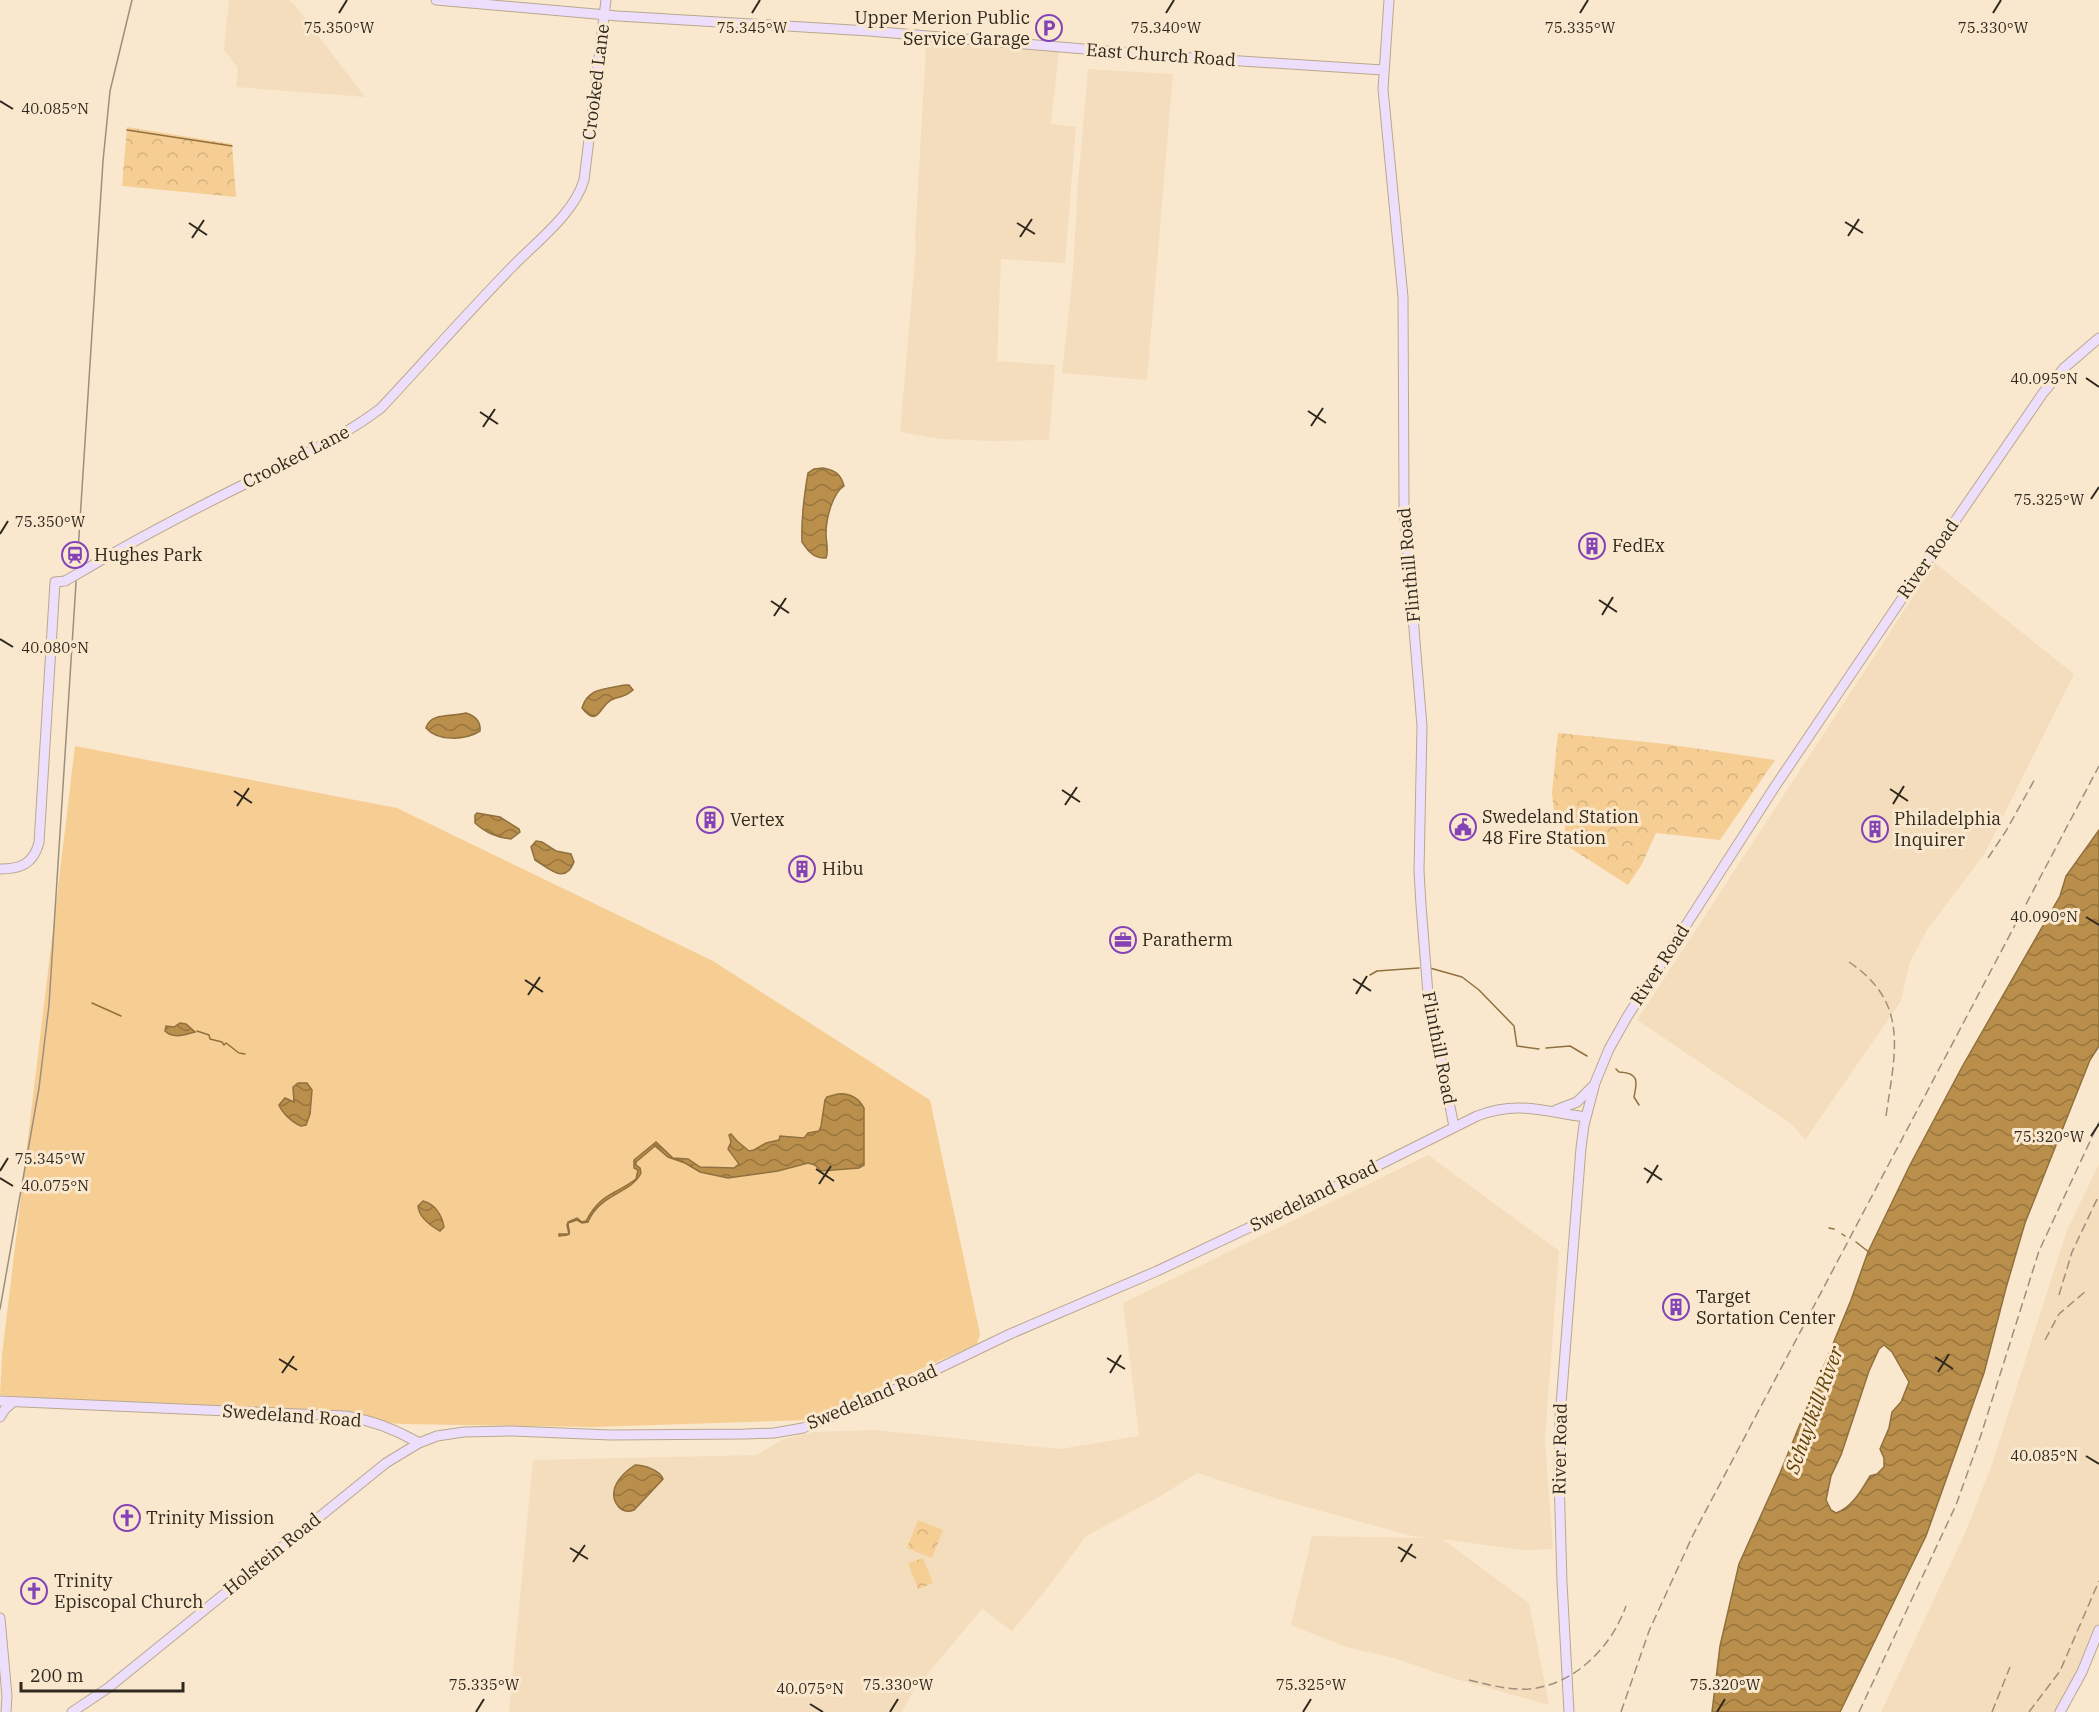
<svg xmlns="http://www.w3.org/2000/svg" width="2099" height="1712" font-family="'IBM Plex Serif',serif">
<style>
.built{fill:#f3ddbc}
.green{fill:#f6ce94}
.park{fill:url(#park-crowns)}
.water{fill:url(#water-waves);stroke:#90703e;stroke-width:1.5;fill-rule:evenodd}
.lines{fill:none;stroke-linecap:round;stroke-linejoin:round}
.stream{stroke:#90703e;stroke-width:1.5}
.secondary-casing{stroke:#b9a88f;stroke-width:11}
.secondary{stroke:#eddffb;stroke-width:9}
.tram{stroke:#9c8f7d;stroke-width:1.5}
.rail{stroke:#9c8f7d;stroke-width:1.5;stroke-dasharray:9 4.5;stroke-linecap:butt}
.secondary-bridge-casing{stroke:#b9a88f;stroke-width:11;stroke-linecap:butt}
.secondary-bridge{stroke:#eddffb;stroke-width:9}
.ticks{fill:none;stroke:#2f281e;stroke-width:2}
.labels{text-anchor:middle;stroke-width:6;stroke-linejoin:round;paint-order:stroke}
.poi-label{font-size:18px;fill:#2f281e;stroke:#fae8ce;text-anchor:start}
.street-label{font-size:18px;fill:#2f281e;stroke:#fae8ce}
.water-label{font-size:20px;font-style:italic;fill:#5e4008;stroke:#fae8ce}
.ticks-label{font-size:15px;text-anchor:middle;fill:#2f281e;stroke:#fae8ce;stroke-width:6;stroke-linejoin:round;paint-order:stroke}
</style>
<defs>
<pattern id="park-crowns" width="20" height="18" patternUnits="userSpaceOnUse" patternTransform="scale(1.5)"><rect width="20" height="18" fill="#f6ce94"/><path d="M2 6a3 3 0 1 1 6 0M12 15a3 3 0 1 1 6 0" fill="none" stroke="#d3b17f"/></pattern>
<pattern id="water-waves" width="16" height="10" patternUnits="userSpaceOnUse" patternTransform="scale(1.5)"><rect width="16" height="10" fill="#ba8f4b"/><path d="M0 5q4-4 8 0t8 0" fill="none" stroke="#98753e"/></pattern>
</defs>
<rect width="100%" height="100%" fill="#fae8ce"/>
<!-- built -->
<path class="built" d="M229 0H288L295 5 365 97 236 87 238 68 224 50Z
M933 41 1059 51 1051 124 1076 127 1065 263 1001 259 997 361 1055 365 1049 440 995 441 940 439 900 432 916 248 915 238 926 47Z
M1088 69 1173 74 1147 380 1062 373 1073 271 1078 182Z
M1935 563 2074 674 1985 853 1927 930 1909 964 1901 1001 1805 1140 1793 1125 1637 1020Z
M1428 1155 1559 1251 1545 1439 1553 1549 1522 1550 1442 1539 1529 1603 1549 1705 1452 1678 1394 1658 1346 1647 1291 1625 1312 1536 1430 1538 1412 1536 1274 1498 1197 1473 1159 1497 1086 1536 1049 1586 1012 1631 982 1609 914 1690 902 1712H509L533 1460 757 1455 783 1439 813 1432 875 1430 1060 1449 1139 1436 1123 1303Z
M2099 1164V1624L2091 1645 2072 1685 2055 1712H1881L1965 1533 1992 1464 2067 1230Z"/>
<!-- green -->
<path class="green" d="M75 746 397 808 713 961 930 1100 980 1334 977 1344 807 1420 593 1427 403 1424 0 1395 2 1355Z"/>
<!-- park -->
<path class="park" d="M127 127 232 144 236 197 122 186Z
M1558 733 1666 744 1775 760 1720 840 1656 833 1642 864 1628 885 1564 844 1565 824 1554 811 1552 793Z
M918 1520 943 1530 932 1558 907 1548Z
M923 1558 933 1583 918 1589 908 1563Z"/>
<!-- water -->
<path class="water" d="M823 468C835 470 841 474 844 486 832 494 826 519 826 534 826 542 829 550 826 558 814 559 808 551 802 542 801 518 804 496 808 473L814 469Z
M625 685H629L633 690C623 699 621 695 611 700 599 707 598 728 582 708 588 687 607 689 625 685Z
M466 713C475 716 481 722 480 731 466 740 438 742 426 728 430 712 453 717 466 713Z
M477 813 500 817 519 829 520 832 511 839C496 837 486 833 475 823V815Z
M2099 830V1046L2090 1060 2025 1223 2006 1288 1984 1373 1926 1536 1840 1712H1712L1720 1646 1739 1564 1780 1473 1851 1300 1868 1252 1910 1165 1962 1067 2060 896 2066 876ZM1884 1345 1892 1352 1909 1382 1901 1402 1892 1412 1889 1428 1880 1449 1884 1458V1467L1877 1474 1870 1476C1862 1489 1852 1508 1836 1513L1831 1510 1826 1500 1831 1476 1841 1455 1869 1371 1879 1349Z
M536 841 542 842 556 851 571 854 574 862C565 885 550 869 535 860L531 847Z
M180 1023 186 1024 195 1032C185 1035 173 1039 165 1031L166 1026 174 1027Z
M298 1083H307L312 1090 310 1114 306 1125 301 1126C293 1123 282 1113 279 1105L285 1098 294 1102 293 1087Z
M838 1094C850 1093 859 1099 864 1108V1165L859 1168 821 1171 815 1165 808 1163 778 1171 728 1178 700 1172 685 1163 668 1157 655 1146 636 1162V1165L640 1168 641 1173C631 1194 600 1193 588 1222L582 1223 577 1220 568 1223C568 1233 575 1235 559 1236V1234H569L567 1225 568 1222 577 1218 582 1222 586 1221C601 1193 613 1196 636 1179L638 1170 634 1168V1160L656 1142 673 1158 688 1159 700 1167 734 1168 739 1164 728 1149 731 1142 729 1135 731 1134 737 1141 749 1151 754 1150 766 1143 779 1140 780 1136 804 1138 808 1133 819 1131 821 1126 825 1100 827 1097Z
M423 1201C435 1204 442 1215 444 1227L440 1231C431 1226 419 1218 418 1206Z
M635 1465C644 1465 660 1470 663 1479L634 1510C622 1515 612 1503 614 1491 616 1479 626 1471 635 1465Z"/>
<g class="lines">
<!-- stream -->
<path class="stream" d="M127 130 232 146
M1430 968 1462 977 1479 990 1514 1026 1517 1046 1539 1049
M1370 975 1377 971 1419 968
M92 1003 121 1016
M197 1031 209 1035 210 1039 222 1042 224 1045 226 1043 239 1053 245 1054
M1546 1048 1570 1046 1587 1056
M1616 1069 1619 1072C1640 1073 1637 1082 1634 1097L1639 1105
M1829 1228 1834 1229
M1842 1234 1845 1236
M1856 1242 1870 1253"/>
<defs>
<path id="secondary" d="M436 0 618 16 869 31 1179 57 1383 70
M1389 0 1383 89 1403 297 1404 507 1422 726 1419 871 1421 905 1428 994 1454 1127
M86 569C140 537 196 508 253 480 296 458 342 438 381 408 425 361 467 313 512 267 536 242 574 214 584 180L606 0
M0 869C21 869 33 864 39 843L55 582 65 581
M1556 1110 1577 1102 1592 1087
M0 1401 345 1416C371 1420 395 1429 419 1443
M0 1417 5 1409 13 1402
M0 1618 7 1696 6 1712
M72 1712 108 1688 386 1463 419 1443 437 1436 464 1432 512 1431 611 1435 745 1434 774 1433 803 1428 871 1401 1010 1334 1157 1271 1335 1187 1477 1116C1518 1100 1545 1112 1586 1117
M1569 1712 1562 1582 1559 1476 1560 1417 1581 1148 1584 1125 1595 1083 1609 1049 1627 1017 1774 788 1920 572 2043 393 2064 368 2099 338
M2060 1712 2082 1672 2099 1630"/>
</defs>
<!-- secondary casing -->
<use href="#secondary" class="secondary-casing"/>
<!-- secondary -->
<use href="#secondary" class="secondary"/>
<!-- tram -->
<path class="tram" d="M0 1309 39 1088 49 1005 103 161 110 91 132 0"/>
<!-- rail -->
<path class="rail" d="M1988 858 2006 831 2036 777
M1849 962C1910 1003 1895 1052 1886 1116
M2059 1295 2072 1252 2099 1195
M2045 1340 2059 1314 2086 1291
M1469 1680C1489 1685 1508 1690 1529 1689 1574 1685 1611 1648 1626 1606
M1621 1712 1649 1631 1693 1535 2099 766
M1859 1712 1956 1505 1981 1435 2039 1251 2099 1122
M1992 1712 2010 1667
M2029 1712 2060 1671 2099 1581"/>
<defs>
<path id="secondary-bridge" d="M65 581 86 569"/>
</defs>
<!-- secondary-bridge casing -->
<use href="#secondary-bridge" class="secondary-bridge-casing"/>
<!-- secondary-bridge -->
<use href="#secondary-bridge" class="secondary-bridge"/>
</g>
<!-- ticks -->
<path class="ticks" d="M339 13 347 0M752 13 760 0M1166 13 1174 0M1580 13 1588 0M1993 13 2001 0M0 101 13 109M1845 222 1863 233M189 223 207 235M1017 223 1035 234M1848 236 1859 219M1020 237 1032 219M192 238 204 220M2086 378 2099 387M1308 411 1326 423M480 412 498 424M1311 426 1323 408M483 427 495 409M2091 499 2099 487M0 534 8 521M1599 600 1617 612M771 601 789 613M1602 615 1613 597M774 616 786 598M0 639 13 647M1890 789 1908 801M1062 790 1080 802M234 791 252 803M1893 804 1904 786M1065 805 1077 787M237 806 249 788M2086 917 2099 925M1353 979 1371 991M525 980 543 992M1356 994 1367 976M528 995 540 977M2091 1136 2099 1124M1644 1168 1662 1180M816 1169 834 1181M0 1171 8 1158M0 1178 13 1186M1647 1183 1658 1165M819 1184 831 1166M1935 1357 1953 1369M1107 1358 1125 1369M279 1359 297 1370M1938 1372 1949 1354M282 1373 294 1356M1110 1373 1121 1355M2086 1456 2099 1464M1398 1547 1416 1558M570 1548 588 1559M573 1562 585 1545M1401 1562 1412 1544M810 1704 823 1712M476 1712 484 1699M890 1712 898 1699M1303 1712 1311 1699M1717 1712 1725 1699"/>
<!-- icons -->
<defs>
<symbol id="parking-ring" viewBox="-11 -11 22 22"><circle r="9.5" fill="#fae8ce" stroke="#8343b7" stroke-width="1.5"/><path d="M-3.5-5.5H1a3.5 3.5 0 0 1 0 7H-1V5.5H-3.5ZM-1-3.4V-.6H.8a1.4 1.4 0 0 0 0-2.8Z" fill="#8343b7"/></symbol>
<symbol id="building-ring" viewBox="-11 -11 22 22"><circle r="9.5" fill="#fae8ce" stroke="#8343b7" stroke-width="1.5"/><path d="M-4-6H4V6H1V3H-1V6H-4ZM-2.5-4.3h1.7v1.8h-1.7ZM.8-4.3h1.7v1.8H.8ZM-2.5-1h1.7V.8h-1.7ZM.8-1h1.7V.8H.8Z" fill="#8343b7"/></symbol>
<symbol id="station-ring" viewBox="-11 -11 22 22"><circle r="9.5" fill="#fae8ce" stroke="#8343b7" stroke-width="1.5"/><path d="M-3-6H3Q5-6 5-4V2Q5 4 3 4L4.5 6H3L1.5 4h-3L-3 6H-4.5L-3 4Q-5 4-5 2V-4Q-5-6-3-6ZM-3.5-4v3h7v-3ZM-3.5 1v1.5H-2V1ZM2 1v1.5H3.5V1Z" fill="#8343b7"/></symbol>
<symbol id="civic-ring" viewBox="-11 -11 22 22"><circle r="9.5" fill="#fae8ce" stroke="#8343b7" stroke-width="1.5"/><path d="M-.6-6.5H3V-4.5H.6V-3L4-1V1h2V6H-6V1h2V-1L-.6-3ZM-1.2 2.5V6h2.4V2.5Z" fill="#8343b7"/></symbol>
<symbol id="office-ring" viewBox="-11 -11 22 22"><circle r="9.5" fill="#fae8ce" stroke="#8343b7" stroke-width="1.5"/><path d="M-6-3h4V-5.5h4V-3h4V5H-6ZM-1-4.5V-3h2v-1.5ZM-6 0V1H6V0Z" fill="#8343b7"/></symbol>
<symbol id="church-ring" viewBox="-11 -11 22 22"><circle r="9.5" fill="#fae8ce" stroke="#8343b7" stroke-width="1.5"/><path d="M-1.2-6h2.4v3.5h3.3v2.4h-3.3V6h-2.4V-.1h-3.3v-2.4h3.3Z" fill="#8343b7"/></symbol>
</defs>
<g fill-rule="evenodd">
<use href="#parking-ring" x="1034" y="13" width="30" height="30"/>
<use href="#building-ring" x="1577" y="531" width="30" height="30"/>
<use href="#station-ring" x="60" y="540" width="30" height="30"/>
<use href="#building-ring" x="695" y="805" width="30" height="30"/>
<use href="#civic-ring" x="1448" y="812" width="30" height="30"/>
<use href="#building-ring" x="1860" y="814" width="30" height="30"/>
<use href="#building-ring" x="787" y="854" width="30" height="30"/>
<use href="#office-ring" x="1108" y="925" width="30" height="30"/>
<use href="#building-ring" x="1661" y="1292" width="30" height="30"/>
<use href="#church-ring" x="112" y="1503" width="30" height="30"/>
<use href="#church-ring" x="19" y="1576" width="30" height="30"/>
</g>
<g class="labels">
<!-- poi labels -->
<g class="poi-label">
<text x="1030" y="24" text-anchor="end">Upper Merion Public<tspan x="1030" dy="21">Service Garage</tspan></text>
<text x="1612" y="552">FedEx</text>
<text x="94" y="561">Hughes Park</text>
<text x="1482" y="823">Swedeland Station<tspan x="1482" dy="21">48 Fire Station</tspan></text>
<text x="1894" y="825">Philadelphia<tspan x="1894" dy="21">Inquirer</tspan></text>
<text x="730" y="826">Vertex</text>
<text x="822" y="875">Hibu</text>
<text x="1142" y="946">Paratherm</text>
<text x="1696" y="1303">Target<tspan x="1696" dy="21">Sortation Center</tspan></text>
<text x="146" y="1524">Trinity Mission</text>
<text x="54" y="1587">Trinity<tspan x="54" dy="21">Episcopal Church</tspan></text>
</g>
<!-- street labels -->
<g class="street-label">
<text transform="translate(1161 55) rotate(4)" y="6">East Church Road</text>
<text transform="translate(596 82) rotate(-83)" y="6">Crooked Lane</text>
<text transform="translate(296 457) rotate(-27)" y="6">Crooked Lane</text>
<text transform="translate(1928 559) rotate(-55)" y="6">River Road</text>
<text transform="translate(1409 565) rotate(-95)" y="6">Flinthill Road</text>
<text transform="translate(1660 965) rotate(-57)" y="6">River Road</text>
<text transform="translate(1439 1048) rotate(79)" y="6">Flinthill Road</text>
<text transform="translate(1314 1196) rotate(-26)" y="6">Swedeland Road</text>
<text transform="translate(872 1397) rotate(-23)" y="6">Swedeland Road</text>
<text transform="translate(292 1416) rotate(4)" y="6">Swedeland Road</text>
<text transform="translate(1560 1449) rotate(-89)" y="6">River Road</text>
<text transform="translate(272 1554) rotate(-39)" y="6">Holstein Road</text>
</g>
<!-- water labels -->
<g class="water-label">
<text transform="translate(1814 1410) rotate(-70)" y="7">Schuylkill River</text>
</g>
</g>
<g class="ticks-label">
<text x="339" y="33">75.350°W</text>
<text x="752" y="33">75.345°W</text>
<text x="1166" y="33">75.340°W</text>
<text x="1580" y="33">75.335°W</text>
<text x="1993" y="33">75.330°W</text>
<text x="55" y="114">40.085°N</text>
<text x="2044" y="384">40.095°N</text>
<text x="2049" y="505">75.325°W</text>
<text x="50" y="527">75.350°W</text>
<text x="55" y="653">40.080°N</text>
<text x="2044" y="922">40.090°N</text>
<text x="2049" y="1142">75.320°W</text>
<text x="50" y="1164">75.345°W</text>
<text x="55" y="1191">40.075°N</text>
<text x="2044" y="1461">40.085°N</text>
<text x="484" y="1690">75.335°W</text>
<text x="898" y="1690">75.330°W</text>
<text x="1311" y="1690">75.325°W</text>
<text x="1725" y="1690">75.320°W</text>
<text x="810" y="1694">40.075°N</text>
</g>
<!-- scale -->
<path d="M21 1682v9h162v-9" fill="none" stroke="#2f281e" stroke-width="3"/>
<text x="30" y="1682" font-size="18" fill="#2f281e" stroke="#fae8ce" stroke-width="4.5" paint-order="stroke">200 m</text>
</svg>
